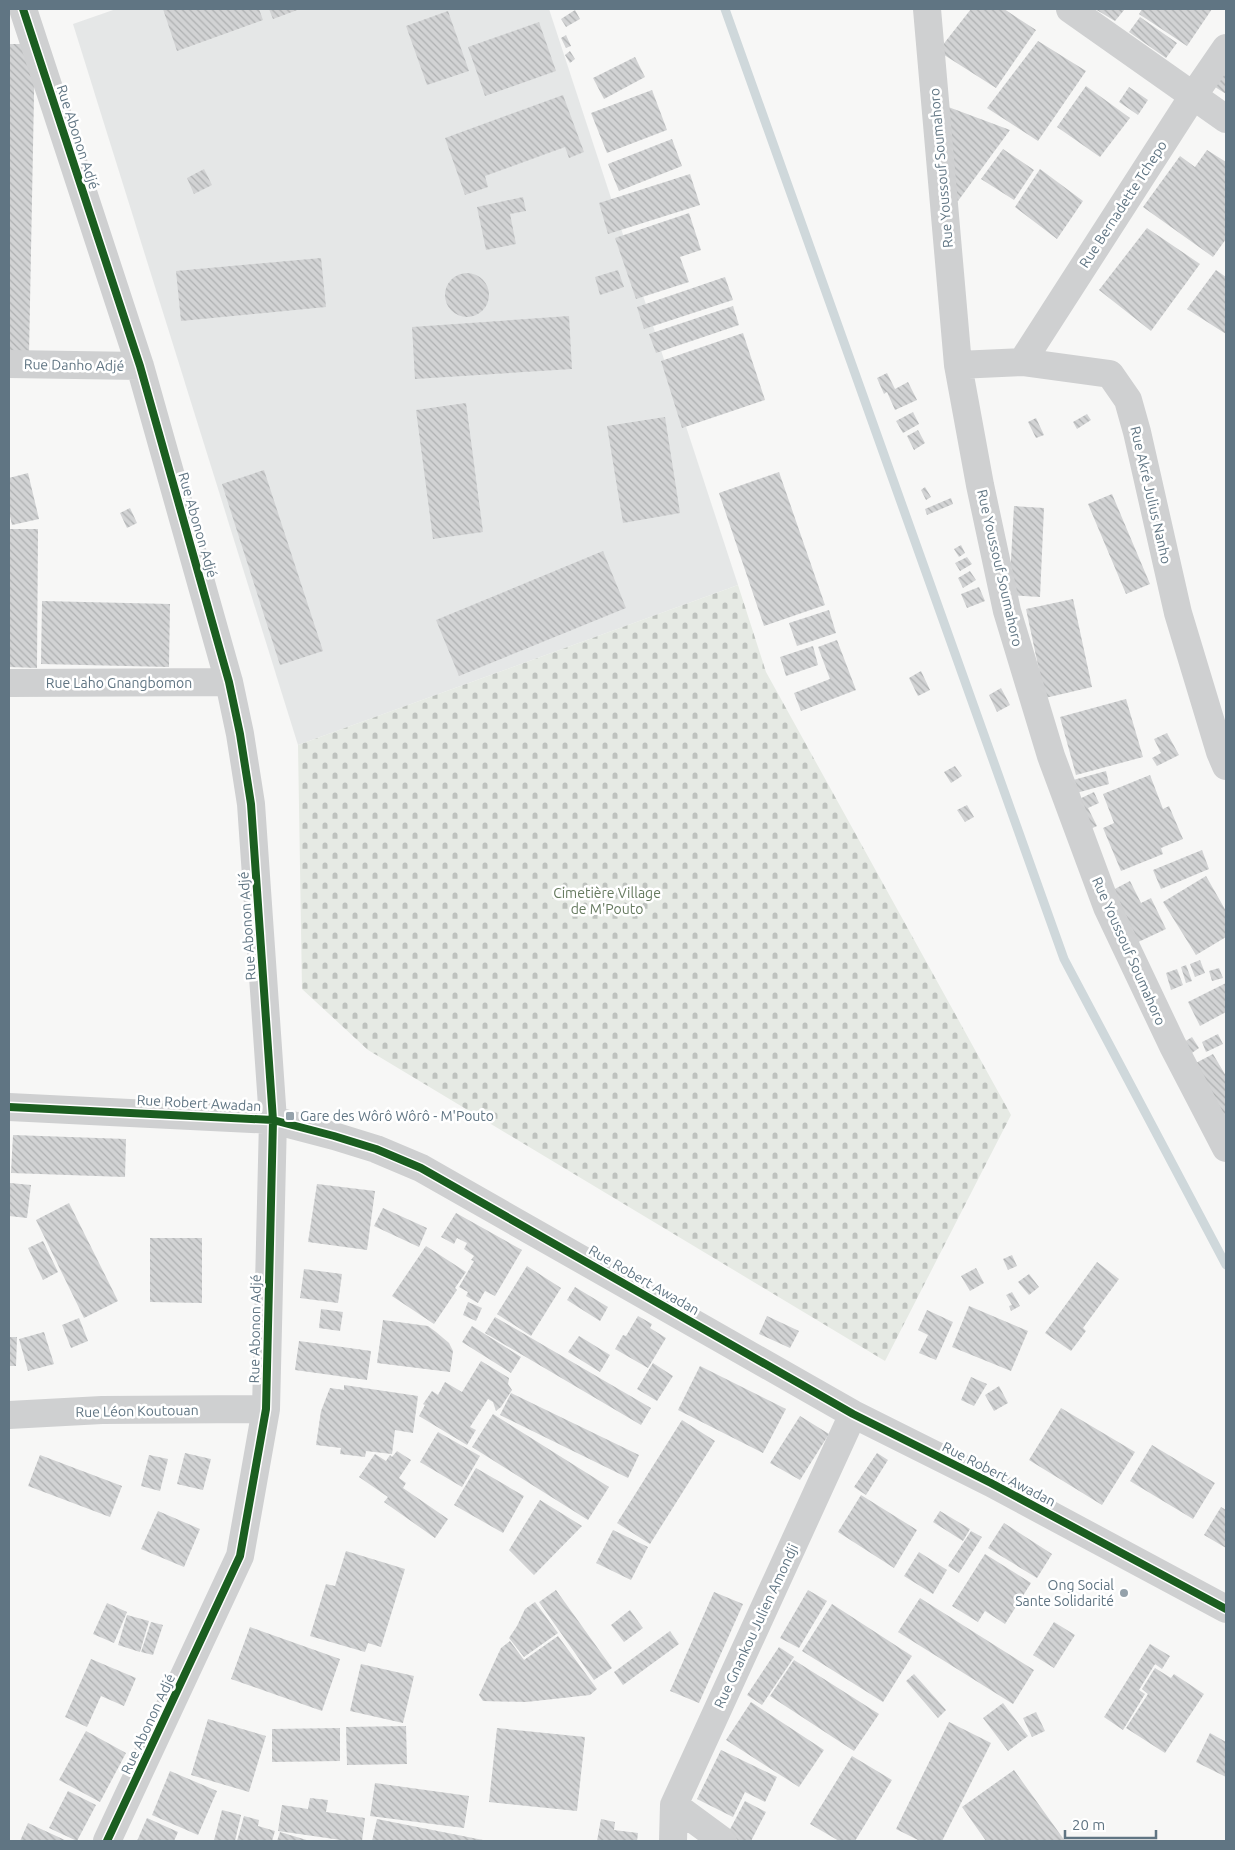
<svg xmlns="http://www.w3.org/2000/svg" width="1235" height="1850" font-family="Ubuntu,sans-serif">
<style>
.built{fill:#e5e7e7}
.cemetery{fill:url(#cemetery-stones)}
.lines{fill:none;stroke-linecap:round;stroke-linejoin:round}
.stream{stroke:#cfd8db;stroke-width:9}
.building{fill:url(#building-back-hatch)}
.street{stroke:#cfd0d1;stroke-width:28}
.cycleway-casing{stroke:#fff;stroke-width:11}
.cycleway{stroke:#1b5e20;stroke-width:8}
.poi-dot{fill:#95a2ab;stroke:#fff;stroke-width:2}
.labels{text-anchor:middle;stroke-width:5;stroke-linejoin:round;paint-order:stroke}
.street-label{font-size:14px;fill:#607583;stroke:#fff}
.park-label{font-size:14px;fill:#667a5f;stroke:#fff}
.poi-label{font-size:14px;fill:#607583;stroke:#fff;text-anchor:start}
</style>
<defs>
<pattern id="cemetery-stones" width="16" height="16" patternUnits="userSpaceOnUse" patternTransform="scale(1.25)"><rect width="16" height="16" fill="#e6eae4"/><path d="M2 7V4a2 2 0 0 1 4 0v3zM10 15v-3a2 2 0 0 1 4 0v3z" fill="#bec2be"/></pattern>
<pattern id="building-back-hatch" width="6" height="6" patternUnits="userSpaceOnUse" patternTransform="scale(1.25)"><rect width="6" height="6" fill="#d2d3d4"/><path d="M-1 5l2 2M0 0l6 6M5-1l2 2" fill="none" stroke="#aeb0b1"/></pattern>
</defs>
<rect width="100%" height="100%" fill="#f7f7f6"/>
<!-- built -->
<path class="built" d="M116 9H549L738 585 298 745 73 24Z"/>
<!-- cemetery -->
<path class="cemetery" d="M738 585 766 672 1011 1115 885 1361 368 1050 302 989 298 745Z"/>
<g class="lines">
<!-- stream -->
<path class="stream" d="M725 9 1064 959 1226 1265"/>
</g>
<!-- building -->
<path class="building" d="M163 9H259L263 20 177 51Z
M269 9H300L273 19Z
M971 9H1004L1036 30 996 88 938 51Z
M1095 9H1125L1115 21Z
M1142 9H1212L1187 46 1139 14Z
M575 10 580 19 566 27 561 19Z
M448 11 469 71 427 85 406 26Z
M1140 17 1177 43 1166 58 1129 32Z
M539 22 556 71 485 96 468 47Z
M566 35 571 46 566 48 561 38Z
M1038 41 1086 71 1038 141 987 108Z
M9 44H35L29 355H9Z
M570 51 575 59 570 63 565 55Z
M635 57 645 77 604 99 593 78Z
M1226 70V94L1215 87Z
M1086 86 1130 118 1100 157 1057 127Z
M1129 87 1148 100 1138 115 1119 102Z
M652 90 667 130 607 153 591 113Z
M563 95 584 152 569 158 565 147 485 176 488 187 465 195 445 138Z
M943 105 1010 130 958 201 950 199Z
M672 139 682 166 619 191 608 164Z
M1003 149 1034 170 1014 200 981 179Z
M1207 150 1226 162V239L1213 257 1143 207 1180 156 1195 167Z
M204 169 212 185 194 194 187 178Z
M1040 169 1083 201 1057 239 1015 207Z
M690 174 700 205 608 234 599 203Z
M523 197 526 211 510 214 516 244 486 250 477 207Z
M689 213 701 250 680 257 689 282 636 299 615 238Z
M1147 228 1200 264 1151 331 1099 290Z
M321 258 326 307 181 321 176 271Z
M618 270 624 287 600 295 595 277Z
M1216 270 1226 277V334L1187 309Z
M445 295a22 22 0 1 1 44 0a22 22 0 1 1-44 0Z
M725 277 733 300 644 329 637 307Z
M733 306 739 325 656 353 649 334Z
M569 316 572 369 415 379 412 327Z
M743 333 765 400 682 428 661 361Z
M887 373 895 389 908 382 917 400 895 410 887 392 884 394 877 378Z
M466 403 483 532 433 539 416 410Z
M913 412 919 424 903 433 896 421Z
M1087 414 1091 420 1077 429 1073 422Z
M665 417 680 513 623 523 607 426Z
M1036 418 1044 435 1036 438 1028 422Z
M918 430 925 443 914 450 907 436Z
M264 470 323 651 280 665 222 484Z
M779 472 825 605 764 626 719 493Z
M28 473 39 519 12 525 9 512V478Z
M925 487 931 497 926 500 921 490Z
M1112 494 1150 584 1126 594 1088 504Z
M951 498 953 504 927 515 925 509Z
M1014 506 1044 508 1040 597 1009 595Z
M130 508 137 523 127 528 120 513Z
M9 529H38L37 668 9 667Z
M961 545 965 553 959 557 954 549Z
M603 551 626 608 459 676 436 620Z
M967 557 972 564 960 571 955 563Z
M970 571 976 580 963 588 958 578Z
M979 587 985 601 967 608 961 594Z
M1073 599 1092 687 1045 698 1026 609Z
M42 601 170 604 169 667 41 664Z
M829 610 836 633 797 646 789 623Z
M837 640 856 690 801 711 794 693 830 679 818 647Z
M813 646 818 665 786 676 780 657Z
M921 671 930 690 918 696 909 678Z
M1001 688 1010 705 997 712 989 695Z
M1126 699 1143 757 1076 775 1060 717Z
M1167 733 1179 755 1157 766 1152 758 1161 753 1154 739Z
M955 766 962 776 951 783 944 772Z
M1106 771 1109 784 1069 795 1066 782Z
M1150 775 1163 809 1169 806 1183 839 1161 848 1163 854 1121 871 1103 828 1114 823 1103 794Z
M1094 792 1099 803 1088 808 1097 826 1086 831 1073 802Z
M967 805 974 817 965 822 957 810Z
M1202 850 1209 869 1161 889 1153 870Z
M1206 876 1226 911V937L1196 955 1163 902Z
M1130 881 1141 903 1151 898 1166 929 1134 944 1109 892Z
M1200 960 1205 973 1195 977 1190 964Z
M1186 965 1192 981 1186 983 1181 967Z
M1219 968 1223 978 1212 981 1209 971Z
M1177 969 1183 985 1171 990 1166 973Z
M1226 983V1012L1200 1026 1188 1002Z
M1218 1034 1223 1044 1206 1052 1202 1042Z
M1192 1037 1199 1048 1189 1055 1181 1044Z
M1213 1054 1226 1076V1122L1190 1066Z
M13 1135 126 1139 125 1177 11 1173Z
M10 1183 31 1185 27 1218 9 1216Z
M317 1184 375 1191 367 1250 308 1242Z
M69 1203 118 1301 84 1318 36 1220Z
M383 1208 427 1228 419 1247 374 1226Z
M456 1213 522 1250 495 1296 485 1291 478 1303 466 1296 468 1292 459 1287 474 1261 471 1260 474 1256 464 1249 467 1243 457 1238 454 1244 441 1237Z
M150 1238H202V1303L150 1302Z
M43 1241 58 1272 43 1280 28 1248Z
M426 1246 466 1272 455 1288 457 1290 434 1324 392 1296Z
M1012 1255 1017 1266 1008 1270 1003 1259Z
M1097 1262 1119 1279 1083 1328 1086 1331 1071 1351 1045 1333Z
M527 1266 561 1288 531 1336 497 1314Z
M976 1268 984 1283 970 1291 961 1276Z
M304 1269 342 1274 338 1303 300 1298Z
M1029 1274 1039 1287 1029 1295 1018 1282Z
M575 1287 608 1307 600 1321 567 1300Z
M1012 1292 1020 1306 1011 1311 1009 1306 1012 1305 1006 1295Z
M468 1302 482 1308 476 1321 463 1315Z
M969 1306 1028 1331 1011 1371 952 1347Z
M321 1309 343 1312 340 1331 319 1328Z
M927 1310 953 1322 936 1360 919 1353 928 1335 918 1330Z
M638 1316 652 1324 650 1328 666 1338 648 1368 615 1349 623 1335 626 1336Z
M767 1316 799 1331 790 1348 759 1334Z
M495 1317 651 1408 641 1425 485 1333Z
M79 1318 88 1341 71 1348 62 1325Z
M383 1320 428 1326 436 1332 449 1343 453 1351 450 1372 377 1363Z
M472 1326 521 1357 511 1373 462 1342Z
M44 1332 54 1364 28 1371 19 1339Z
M579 1336 610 1355 600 1372 568 1352Z
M9 1337H17L16 1366H9Z
M299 1341 371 1351 367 1380 295 1370Z
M481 1361 509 1378 508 1384 512 1390 501 1407 496 1411 493 1402 488 1399 470 1427 476 1430 467 1445 419 1416 425 1405 423 1404 432 1391 438 1395 445 1382 462 1392Z
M653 1363 673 1376 657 1401 637 1389Z
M700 1366 786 1409 763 1453 678 1410Z
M971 1377 987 1384 974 1406 961 1400Z
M344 1385 418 1396 413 1433 395 1430 392 1454 366 1451 365 1457 340 1454 341 1448 316 1445 321 1411 330 1388 344 1390Z
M999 1386 1008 1403 994 1411 985 1395Z
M511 1393 639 1455 628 1478 500 1415Z
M1061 1408 1135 1452 1102 1505 1029 1460Z
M493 1414 609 1487 588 1520 472 1447Z
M800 1416 829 1434 800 1480 770 1463Z
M682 1420 715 1441 650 1544 617 1523Z
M438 1432 480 1456 462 1487 420 1462Z
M1152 1445 1215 1483 1193 1519 1130 1481Z
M397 1451 411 1460 399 1478 406 1483 403 1488 448 1519 435 1538 384 1502 388 1497 359 1477 375 1454 386 1461 390 1455 392 1457Z
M185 1453 211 1459 203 1490 177 1484Z
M877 1453 888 1460 866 1495 854 1487Z
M40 1455 122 1486 110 1517 28 1486Z
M149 1455 168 1459 160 1491 141 1486Z
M476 1468 524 1496 503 1533 454 1505Z
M861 1495 917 1530 894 1568 838 1532Z
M540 1500 582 1526 534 1575 509 1550Z
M1221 1507 1226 1510V1548L1204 1535Z
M158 1511 200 1529 184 1567 141 1549Z
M940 1511 970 1529 963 1541 933 1522Z
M1004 1523 1052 1554 1037 1578 988 1548Z
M613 1530 648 1547 631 1580 596 1563Z
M971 1531 982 1537 959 1573 948 1566Z
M346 1551 405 1569 381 1647 368 1643 365 1652 310 1636 326 1584 335 1586Z
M919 1552 947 1570 933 1594 904 1576Z
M985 1554 1031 1583 1005 1624 985 1611 978 1622 952 1606Z
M556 1590 612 1668 594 1680 539 1602Z
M808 1590 827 1601 799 1648 780 1638Z
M714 1592 743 1604 699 1703 670 1691Z
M920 1598 1034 1670 1013 1704 898 1632Z
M535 1602 558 1633 524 1657 509 1638 517 1626 525 1609Z
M107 1603 127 1612 114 1643 93 1634Z
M832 1604 912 1656 883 1702 802 1651Z
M630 1610 643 1628 624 1642 611 1625Z
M127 1615 149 1621 140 1652 118 1645Z
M151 1622 163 1625 153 1655 141 1652Z
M1054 1622 1075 1635 1054 1668 1033 1655Z
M250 1627 340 1659 322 1711 231 1679Z
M670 1631 679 1644 623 1685 614 1672Z
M558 1636 597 1689 590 1695 526 1702 483 1701 479 1695 501 1648 510 1641 524 1660Z
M1150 1644 1170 1656 1162 1669 1155 1664 1139 1690 1145 1694 1123 1730 1104 1717Z
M779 1647 794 1657 762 1705 747 1695Z
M91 1659 136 1678 124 1706 101 1696 87 1727 65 1717Z
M794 1660 879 1714 854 1751 770 1696Z
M361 1664 414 1676 403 1723 350 1711Z
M1155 1668 1171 1678 1174 1674 1204 1694 1165 1753 1126 1728 1148 1694 1142 1689Z
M914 1674 946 1710 938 1718 906 1681Z
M751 1702 824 1750 799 1787 726 1740Z
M1003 1703 1028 1736 1008 1751 983 1718Z
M1036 1712 1045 1731 1032 1737 1023 1718Z
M208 1719 266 1736 249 1792 191 1775Z
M949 1722 991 1743 942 1841H920L896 1829Z
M406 1726 407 1764 347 1765 346 1727Z
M340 1728V1761L272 1762V1729Z
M497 1728 585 1737 577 1811 489 1802Z
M86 1731 126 1753 100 1802 59 1780Z
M1210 1733 1226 1742V1777L1196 1762Z
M721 1750 777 1777 765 1802 745 1792 733 1817 697 1799Z
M852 1756 892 1780 855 1841H839L810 1824Z
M1014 1770 1065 1841H986L962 1807Z
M170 1771 217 1791 198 1835 152 1815Z
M375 1783 469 1796 464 1828 370 1816Z
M68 1791 96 1805 77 1841 49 1828Z
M310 1798 328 1800 326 1812 365 1818 362 1841H348L278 1831 282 1805 308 1809Z
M745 1801 766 1812 751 1841H740L727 1835Z
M222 1810 241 1815 235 1841 214 1840Z
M244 1816 259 1820 258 1826 275 1831 272 1841H237Z
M147 1818 178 1832 174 1841H137Z
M377 1819 483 1840 482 1841H372Z
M601 1819 615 1822 614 1830 638 1833 637 1841H597Z
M28 1823 67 1841H20Z
M280 1832 310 1841H277Z"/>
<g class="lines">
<!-- street -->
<path class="street" d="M23 9 140 366 229 682 240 734 251 804 273 1120 266 1409 240 1556 107 1841
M927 9 958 365 980 485 1007 611 1051 756 1107 907 1173 1046 1226 1148
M1070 9 1226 119
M1022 362 1193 96 1226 48
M9 364 140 366
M958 365 1022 362 1110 374 1128 400 1137 432 1178 613 1220 752 1226 766
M9 683 229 682
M9 1107 273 1120 334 1136 376 1149 421 1168 853 1414 991 1483 1226 1609
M9 1415 102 1410 266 1409
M674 1805 723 1841
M673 1841 674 1805 853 1414"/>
<defs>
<path id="cycleway" d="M23 9 140 366 229 682 240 734 251 804 273 1120 266 1409 240 1556 107 1841
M9 1107 273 1120 334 1136 376 1149 421 1168 853 1414 991 1483 1226 1609"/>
</defs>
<!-- cycleway casing -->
<use href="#cycleway" class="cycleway-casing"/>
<!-- cycleway -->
<use href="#cycleway" class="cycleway"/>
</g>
<!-- markers -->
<g class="poi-dot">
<rect x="285" y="1111" width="10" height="10" rx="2.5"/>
<circle cx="1124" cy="1593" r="5"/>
</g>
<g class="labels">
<!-- street labels -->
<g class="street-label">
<text transform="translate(78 137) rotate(72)" y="5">Rue Abonon Adjé</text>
<text transform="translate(941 168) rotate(-95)" y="5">Rue Youssouf Soumahoro</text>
<text transform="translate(1123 204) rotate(-57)" y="5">Rue Bernadette Tchepo</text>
<text transform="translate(74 365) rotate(1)" y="5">Rue Danho Adjé</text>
<text transform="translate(1151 495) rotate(77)" y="5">Rue Akré Julius Nanho</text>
<text transform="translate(198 525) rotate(74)" y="5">Rue Abonon Adjé</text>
<text transform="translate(1000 568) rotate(77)" y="5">Rue Youssouf Soumahoro</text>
<text x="119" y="688">Rue Laho Gnangbomon</text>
<text transform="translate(247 926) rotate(-94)" y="5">Rue Abonon Adjé</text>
<text transform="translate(1129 951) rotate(66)" y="5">Rue Youssouf Soumahoro</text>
<text transform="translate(199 1103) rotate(3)" y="5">Rue Robert Awadan</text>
<text transform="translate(644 1280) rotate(30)" y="5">Rue Robert Awadan</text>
<text transform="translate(255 1329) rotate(-89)" y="5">Rue Abonon Adjé</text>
<text transform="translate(137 1411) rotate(-1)" y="5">Rue Léon Koutouan</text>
<text transform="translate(999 1474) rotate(27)" y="5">Rue Robert Awadan</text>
<text transform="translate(756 1626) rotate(-65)" y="5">Rue Gnankou Julien Amondji</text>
<text transform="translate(148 1724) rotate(-65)" y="5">Rue Abonon Adjé</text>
</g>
<!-- park labels -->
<g class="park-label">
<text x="607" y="898">Cimetière Village<tspan x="607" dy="16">de M'Pouto</tspan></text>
</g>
<!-- poi labels -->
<g class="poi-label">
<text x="300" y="1121">Gare des Wôrô Wôrô - M'Pouto</text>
<text x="1114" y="1590" text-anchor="end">Ong Social<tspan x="1114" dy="16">Sante Solidarité</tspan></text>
</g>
</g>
<!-- border -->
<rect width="1235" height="1850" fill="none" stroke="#607583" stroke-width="20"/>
<!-- scale -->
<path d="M1065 1830v8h91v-8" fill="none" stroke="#607583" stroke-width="2.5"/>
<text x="1072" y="1830" font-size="15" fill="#607583" stroke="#ffffff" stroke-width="4" paint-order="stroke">20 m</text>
</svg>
